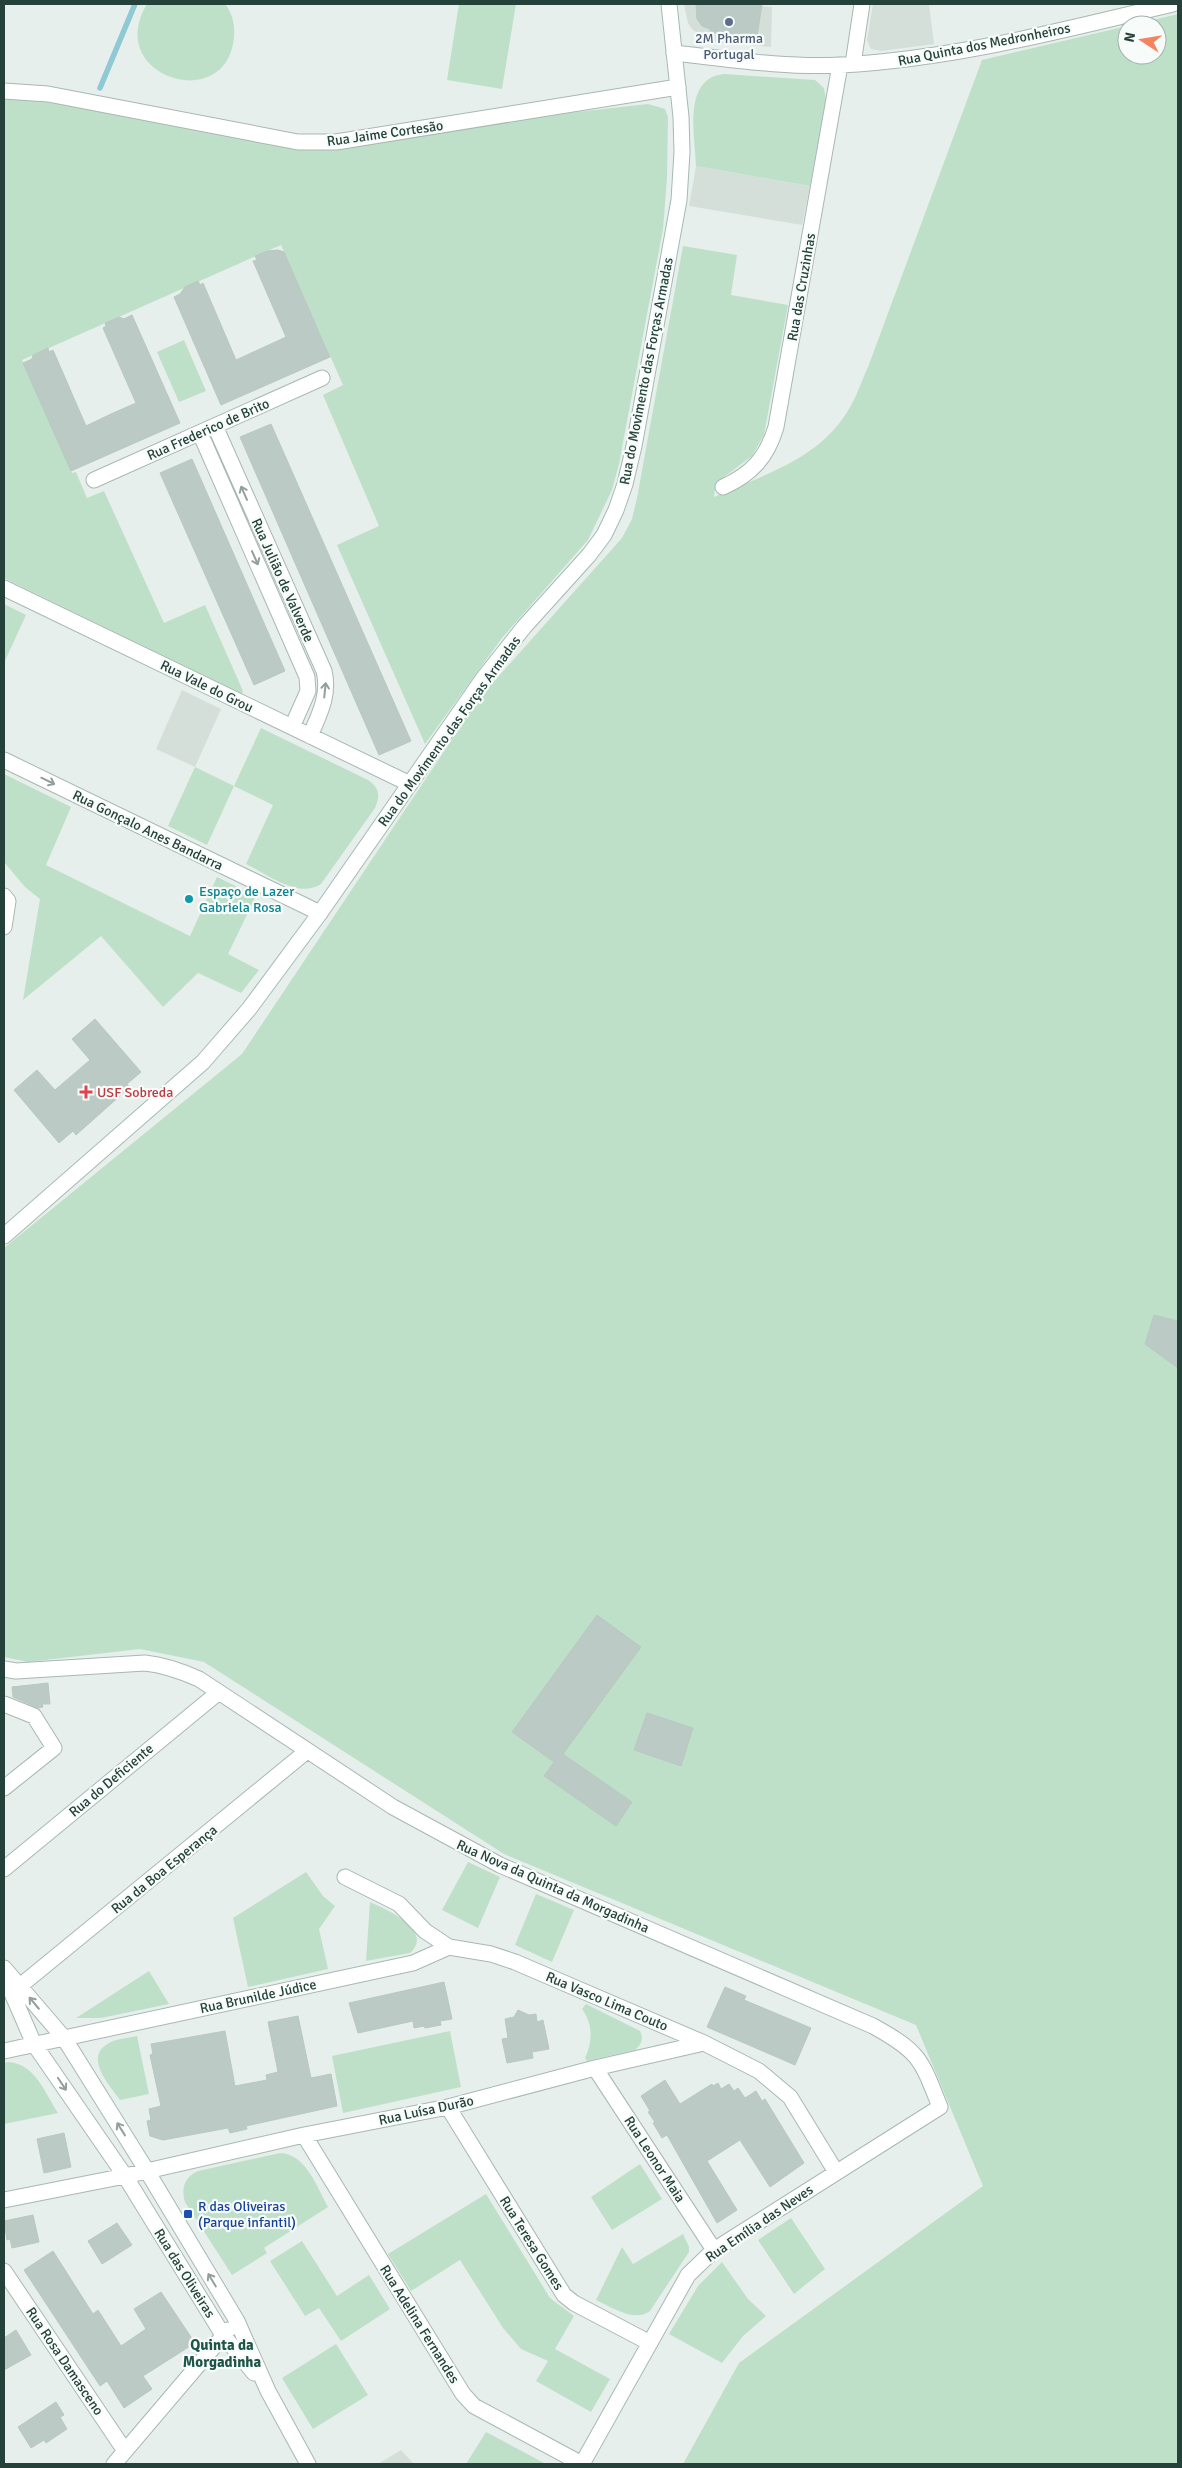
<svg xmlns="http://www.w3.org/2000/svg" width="1182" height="2468" font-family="Signika,sans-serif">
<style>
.built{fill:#d4dfda}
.green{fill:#bfe0c8}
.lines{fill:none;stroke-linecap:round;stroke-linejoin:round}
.stream{stroke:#8ec9d4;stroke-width:5.5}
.building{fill:#bbcac4;stroke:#b8c9c2}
.minor-casing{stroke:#a8b8b2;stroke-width:17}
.secondary-casing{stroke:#a4bbb3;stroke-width:17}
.minor{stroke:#fff;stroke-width:15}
.secondary{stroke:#fff;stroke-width:15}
.oneway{stroke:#92a09c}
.service-dot{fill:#5c6f8a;stroke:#f7fbf9;stroke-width:2}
.culture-dot{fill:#0f9aa8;stroke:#f7fbf9;stroke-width:2}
.health-dot{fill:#e0444e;stroke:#f7fbf9;stroke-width:2}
.transit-dot{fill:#1a4fb4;stroke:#f7fbf9;stroke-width:2}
.labels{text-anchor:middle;stroke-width:4.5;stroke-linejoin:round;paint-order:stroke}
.service-label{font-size:14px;fill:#4e5e75;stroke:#f7fbf9}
.street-label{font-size:14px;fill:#24423a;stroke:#f7fbf9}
.culture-label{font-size:14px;fill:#0d838f;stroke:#f7fbf9;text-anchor:start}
.health-label{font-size:14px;fill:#be3a42;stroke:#f7fbf9;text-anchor:start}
.transit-label{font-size:14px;fill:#164399;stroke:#f7fbf9;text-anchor:start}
.neighbourhood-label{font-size:15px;font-weight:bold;fill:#1f5548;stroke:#f7fbf9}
</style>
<rect width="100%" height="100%" fill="#e6efeb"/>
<!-- built -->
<path class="built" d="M684 4H736L772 7 771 47 716 42 706 39 692 29 688 23Z
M873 4H929L934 44 881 51 871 49 867 40Z
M696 166 810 186 802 225 689 206Z
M182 690 221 709 195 767 156 749Z
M401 2450 414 2464H378Z"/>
<!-- green -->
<path class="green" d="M147 4H225C234 15 236 30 233 44 220 113 104 75 147 4Z
M459 4H516L502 89 447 80Z
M1178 14V2464H683L739 2363 983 2186 916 2025 504 1854 204 1662 140 1649 28 1662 4 1657V1248L242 1054 481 696 622 538 632 519 637 498 683 246 737 255 731 295 788 305 764 435 752 456 724 477 715 488 714 497C761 476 819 459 847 412 856 399 861 382 868 367L982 60 1127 26V55H1157V25H1132Z
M724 74 815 80 824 88 826 100 810 186 696 166C695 136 682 78 724 74Z
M4 99 41 101 353 146 494 122 559 114 648 104 665 109 668 117 667 178 663 229 619 464 612 490 588 540 502 638 425 744 337 545 379 526 323 395 343 385 281 245 22 360 72 473 76 472 87 498 104 491 164 623 205 605 243 691 242 694 4 578Z
M184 340 206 391 179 402 157 352Z
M4 604 26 615 4 663Z
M261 728 368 780C380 788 380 796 375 808L321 884C299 899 267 874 246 864L273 805 234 786 207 845 168 826 195 767 234 786Z
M4 774 71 807 46 865 190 936 217 877 256 896 228 954 259 970 241 993 198 973 163 1007 101 936 23 1000 40 899 25 887 4 862Z
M468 1862 500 1877 478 1928 442 1910Z
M306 1872 323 1896 335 1906 319 1929 328 1969 248 1987 233 1918Z
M536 1894 574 1910 552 1962 515 1945Z
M370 1902C385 1909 435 1930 410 1953L366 1961Z
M149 1971 169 2004 101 2018H76Z
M586 2004 640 2031C644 2039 641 2045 635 2050L587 2061 585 2058C593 2041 593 2024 582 2009Z
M450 2031 461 2087 343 2113 332 2056Z
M137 2036 149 2094 120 2100C110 2086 85 2059 106 2045 113 2039 128 2038 137 2036Z
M9 2062C35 2064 45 2093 58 2113L4 2124V2063Z
M280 2153C306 2154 317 2187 328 2207L264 2248 267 2253 232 2275 185 2202C181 2189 184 2177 198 2171Z
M640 2164 662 2199 612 2230 591 2197Z
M486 2194 550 2298 574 2316 555 2349 610 2379 591 2412 536 2381 548 2361 521 2349 503 2328 460 2260 411 2291 388 2254Z
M791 2218 825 2269 794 2294 758 2240Z
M683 2234 689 2247V2252L650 2311C635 2323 611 2307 596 2300L622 2247 633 2264Z
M302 2241 337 2296 369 2275 390 2309 341 2341 319 2308 305 2316 270 2261Z
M722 2262 748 2299 766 2316 743 2336 722 2363 669 2334 698 2286Z
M336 2344 368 2395 313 2429 282 2378Z
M486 2432 546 2464H466Z"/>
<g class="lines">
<!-- stream -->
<path class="stream" d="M100 88 135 4"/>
</g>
<!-- building -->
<path class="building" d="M696 4H762L757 37 710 32V29L702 26 697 19Z
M278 250 284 252 330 357 221 405 174 297 180 294 185 287 198 281 200 285 203 283 236 360 286 337 253 261 257 260 255 256 267 251Z
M132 315 180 423 71 471 23 363 32 359 33 355 48 348 49 352 53 350 86 426 111 414 136 403 103 328 106 326 105 323 119 317 124 319Z
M271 424 411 741 379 755 240 437Z
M192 459 285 671 254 685 160 473Z
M95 1019 141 1072 127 1084 130 1087 76 1135 73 1131 59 1143 14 1090 37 1070 55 1090 90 1060 72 1039Z
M1154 1315 1178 1321V1368L1145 1344Z
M597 1615 641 1647 563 1754 632 1802 616 1826 544 1776 554 1762 512 1732Z
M48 1683 50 1704H42L43 1707 38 1708 13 1697 12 1687Z
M647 1713 693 1728 681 1766 634 1750Z
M444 1982 452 2019 440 2021 441 2025 425 2028 424 2026 414 2028 413 2021 358 2033 349 2003Z
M725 1987 746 1996 744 2000 811 2028 795 2065 707 2027Z
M518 2010 529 2015 536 2014 537 2022 543 2020 549 2049 532 2052 533 2058 507 2063 502 2039 508 2038 505 2019 514 2017Z
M298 2016 311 2078 331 2074 337 2106 246 2126 247 2129 230 2133 228 2128 163 2140 150 2136 147 2121 151 2120 149 2109 161 2106 150 2055 153 2054 151 2044 225 2031 235 2086 267 2080 266 2075 278 2072 268 2022Z
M665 2080 680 2104 712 2084 713 2086 718 2083 721 2089 729 2084 734 2091 738 2088 745 2098 756 2091 762 2101 765 2099 804 2163 770 2187 740 2140 707 2161 737 2210 717 2223 667 2135 662 2138 653 2123 655 2122 648 2112 650 2111 641 2096Z
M64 2133 71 2167 44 2173 37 2139Z
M33 2215 39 2242 12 2248 10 2239 7 2240 4 2221Z
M117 2223 132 2245 102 2264 88 2241Z
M53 2251 93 2314 98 2310 121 2346 146 2329 134 2309 161 2292 195 2343 143 2376 152 2389 124 2408 107 2381 100 2386 24 2270Z
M16 2330 31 2355 4 2370V2338Z
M56 2402 64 2415 60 2417 67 2429 46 2443 44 2440 31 2448 18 2427Z"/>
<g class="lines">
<defs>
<path id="minor" d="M674 53C729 59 785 68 841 65 954 59 1063 30 1173 4
M853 64 862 4
M4 91 48 94 298 142H336L678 87
M215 426 324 671C330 695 319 715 310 736
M200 433 307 677 308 691 292 727
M94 480 322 378
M723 487C752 474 767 457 776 427L840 65
M4 588 410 784
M4 760 320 913
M4 896 8 901 4 927
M4 1669 16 1671 145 1663C165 1665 181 1671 199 1679L393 1807 500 1865 873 2026C920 2052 921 2059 940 2107L714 2250 688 2275 582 2464
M4 1704 34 1716 54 1748 4 1788
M4 1869 219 1692
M345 1877 399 1904 425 1931 449 1947 491 1954 515 1962 704 2043 759 2071 790 2097 836 2172
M4 1968 64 2038 147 2171 237 2321 268 2391 308 2464
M4 1975 34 2044 125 2176 223 2335 254 2373
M20 1986 307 1751
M4 2051 413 1963 449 1947
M595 2068 714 2250
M448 2107 564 2295 574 2303 650 2343
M304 2135 463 2394 474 2406 582 2464
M4 2200 125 2176 304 2135 448 2107 595 2068 704 2043
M4 2271 125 2451
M114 2464 228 2330"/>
<path id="secondary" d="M4 1236 203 1062 249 1009 320 913 482 680 524 627 589 555 604 535 616 510 625 484 634 446 679 200 682 152 681 117 669 4"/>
</defs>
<!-- minor casing -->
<use href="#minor" class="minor-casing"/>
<!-- secondary casing -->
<use href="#secondary" class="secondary-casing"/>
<!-- minor -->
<use href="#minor" class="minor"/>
<!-- secondary -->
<use href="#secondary" class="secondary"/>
</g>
<!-- one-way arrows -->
<defs><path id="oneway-shaft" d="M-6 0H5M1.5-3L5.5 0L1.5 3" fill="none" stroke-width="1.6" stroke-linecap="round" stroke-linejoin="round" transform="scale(1.25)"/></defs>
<g class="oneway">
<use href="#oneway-shaft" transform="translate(244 493) rotate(-114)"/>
<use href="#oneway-shaft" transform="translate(255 558) rotate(66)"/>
<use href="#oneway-shaft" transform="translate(325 690) rotate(-84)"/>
<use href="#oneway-shaft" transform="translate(48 781) rotate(26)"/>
<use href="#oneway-shaft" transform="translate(34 2003) rotate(-130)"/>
<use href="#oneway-shaft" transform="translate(62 2084) rotate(56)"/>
<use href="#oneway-shaft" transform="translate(121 2129) rotate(-122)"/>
<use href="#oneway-shaft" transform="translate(212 2280) rotate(-121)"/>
</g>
<!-- markers -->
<circle class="service-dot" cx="729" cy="22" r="5"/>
<circle class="culture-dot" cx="189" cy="899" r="5"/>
<path class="health-dot" d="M83.5 1084.5h5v5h5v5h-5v5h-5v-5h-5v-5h5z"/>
<rect class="transit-dot" x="183" y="2209" width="10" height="10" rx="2.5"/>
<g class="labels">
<!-- service labels -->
<g class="service-label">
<text x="729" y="43">2M Pharma<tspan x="729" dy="16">Portugal</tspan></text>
</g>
<!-- street labels -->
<g class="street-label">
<text transform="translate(984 44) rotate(-11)" y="5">Rua Quinta dos Medronheiros</text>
<text transform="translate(385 133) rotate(-8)" y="5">Rua Jaime Cortesão</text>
<text transform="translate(801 287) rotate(-80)" y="5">Rua das Cruzinhas</text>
<text transform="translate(646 371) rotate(-79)" y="5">Rua do Movimento das Forças Armadas</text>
<text transform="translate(208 429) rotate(-24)" y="5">Rua Frederico de Brito</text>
<text transform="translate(283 580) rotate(66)" y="5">Rua Julião de Valverde</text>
<text transform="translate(207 686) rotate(26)" y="5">Rua Vale do Grou</text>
<text transform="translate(449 731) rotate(-54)" y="5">Rua do Movimento das Forças Armadas</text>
<text transform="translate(148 830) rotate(26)" y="5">Rua Gonçalo Anes Bandarra</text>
<text transform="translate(111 1780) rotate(-40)" y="5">Rua do Deficiente</text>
<text transform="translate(164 1869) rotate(-39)" y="5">Rua da Boa Esperança</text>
<text transform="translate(553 1886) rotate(24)" y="5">Rua Nova da Quinta da Morgadinha</text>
<text transform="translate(258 1996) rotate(-12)" y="5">Rua Brunilde Júdice</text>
<text transform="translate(607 2001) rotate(23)" y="5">Rua Vasco Lima Couto</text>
<text transform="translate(426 2110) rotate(-12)" y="5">Rua Luísa Durão</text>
<text transform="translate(655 2159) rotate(57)" y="5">Rua Leonor Maia</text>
<text transform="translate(759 2223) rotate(-34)" y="5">Rua Emília das Neves</text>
<text transform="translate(532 2243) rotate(58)" y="5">Rua Teresa Gomes</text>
<text transform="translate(185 2273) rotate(58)" y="5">Rua das Oliveiras</text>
<text transform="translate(420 2324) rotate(58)" y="5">Rua Adelina Fernandes</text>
<text transform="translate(65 2361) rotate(56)" y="5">Rua Rosa Damasceno</text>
</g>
<!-- culture labels -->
<g class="culture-label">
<text x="199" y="896">Espaço de Lazer<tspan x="199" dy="16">Gabriela Rosa</tspan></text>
</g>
<!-- health labels -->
<g class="health-label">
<text x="97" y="1097">USF Sobreda</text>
</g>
<!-- transit labels -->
<g class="transit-label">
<text x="198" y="2211">R das Oliveiras<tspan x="198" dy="16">(Parque infantil)</tspan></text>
</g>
<!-- neighbourhood labels -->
<g class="neighbourhood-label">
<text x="222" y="2350">Quinta da<tspan x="222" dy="17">Morgadinha</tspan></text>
</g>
</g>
<!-- border -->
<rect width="1182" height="2468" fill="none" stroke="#24423a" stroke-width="10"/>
<!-- north arrow -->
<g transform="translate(1142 40) rotate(282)"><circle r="24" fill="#f7fbf9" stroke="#a3b1ad"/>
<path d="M0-4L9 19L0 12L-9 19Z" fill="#f4845f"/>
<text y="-8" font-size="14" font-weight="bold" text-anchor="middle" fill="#24423a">N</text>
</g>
</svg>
